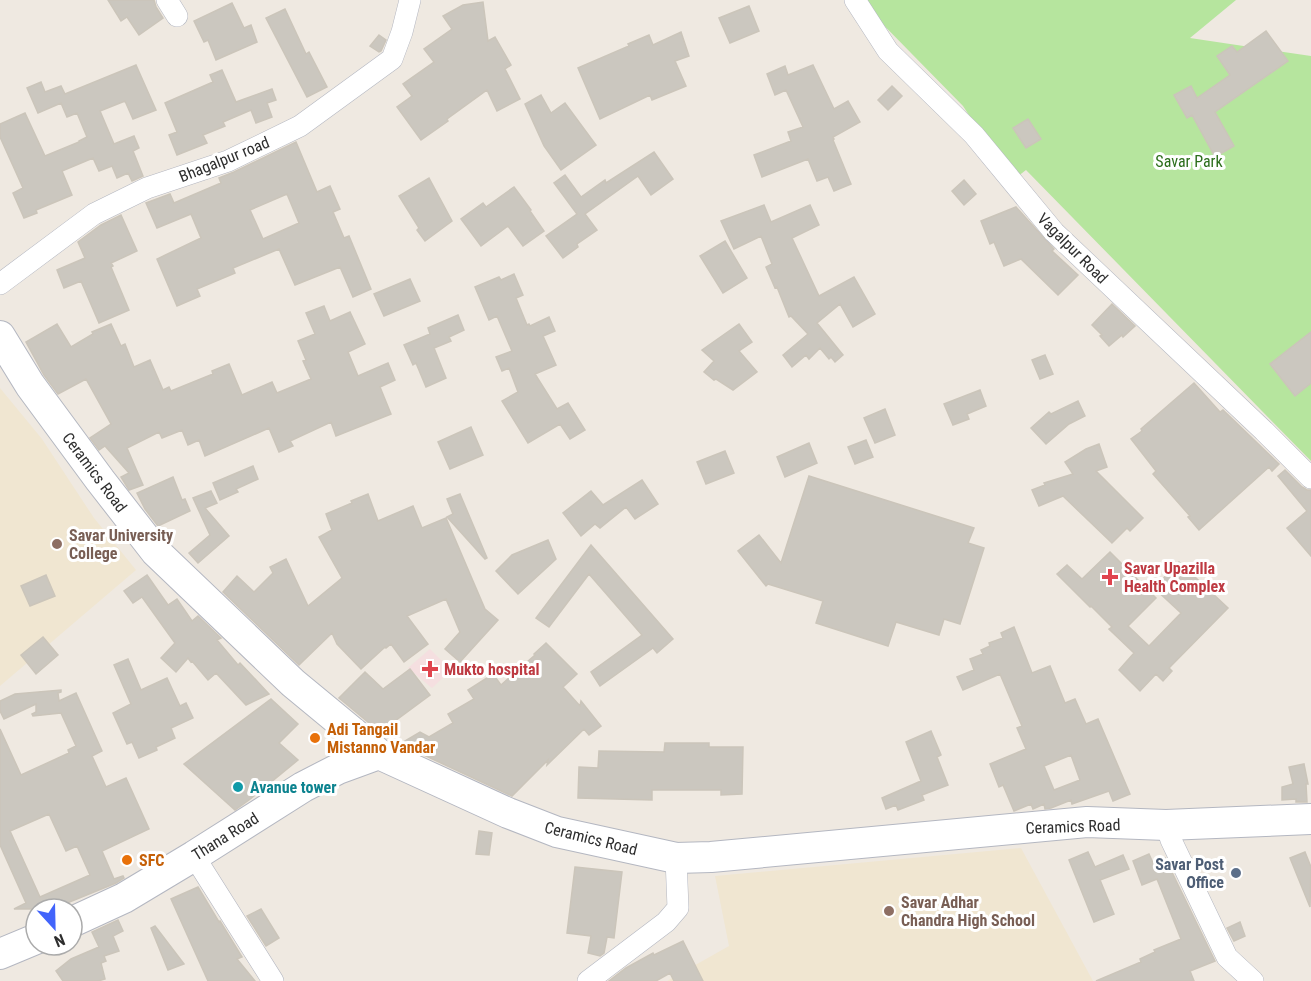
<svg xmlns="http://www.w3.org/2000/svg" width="1311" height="981" font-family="'Roboto Condensed',sans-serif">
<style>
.education{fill:#f0e6d1}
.medical{fill:#f5dfe0}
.green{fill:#b6e59e}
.building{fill:#cbc7bf;stroke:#cbc5ba;stroke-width:1.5;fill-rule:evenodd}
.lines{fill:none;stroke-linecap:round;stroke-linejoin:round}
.street-casing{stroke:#b4b7c1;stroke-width:22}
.secondary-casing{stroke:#b4b7c1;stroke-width:32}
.street{stroke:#fff;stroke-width:21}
.secondary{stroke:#fff;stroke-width:30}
.education-dot{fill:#8d6e63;stroke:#fff;stroke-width:2}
.health-dot{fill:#e0444e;stroke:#fff;stroke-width:2}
.food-dot{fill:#e8710a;stroke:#fff;stroke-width:2}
.culture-dot{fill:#0f9aa8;stroke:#fff;stroke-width:2}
.service-dot{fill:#5c6f8a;stroke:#fff;stroke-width:2}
.labels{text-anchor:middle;stroke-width:6;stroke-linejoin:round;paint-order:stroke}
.street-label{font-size:16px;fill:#2e2e2e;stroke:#fff}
.park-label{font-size:16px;fill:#2c6e1b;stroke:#fff}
.education-label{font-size:16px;font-weight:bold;fill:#785e54;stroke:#fff;text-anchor:start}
.health-label{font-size:16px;font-weight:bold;fill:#be3a42;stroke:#fff;text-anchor:start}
.food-label{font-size:16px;font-weight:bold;fill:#c56008;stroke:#fff;text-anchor:start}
.culture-label{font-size:16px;font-weight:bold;fill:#0d838f;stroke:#fff;text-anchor:start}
.service-label{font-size:16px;font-weight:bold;fill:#4e5e75;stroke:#fff;text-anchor:end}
</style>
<rect width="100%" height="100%" fill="#efe9e1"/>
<!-- education -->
<path class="education" d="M0 388 42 439 94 518 136 570 0 686Z
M1021 848 1093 981H667L729 946 715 876Z"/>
<!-- medical -->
<path class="medical" d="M430 649 451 670 432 688 408 668Z"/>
<!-- green -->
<path class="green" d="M859 0H1236L1190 38 1311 56V461L1026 170 1012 181 963 106Z"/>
<!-- building -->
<path class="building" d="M108 0H154L156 7 163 18 139 35 127 17 121 21Z
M483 2 488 41 495 37 511 65 505 69 520 99 497 111 487 90 447 119 448 121 421 140 397 107 412 96 403 84 434 62 424 49 452 29 443 16 463 5Z
M232 3 244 28 251 25 257 42 216 60 208 40 204 42 194 21Z
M749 6 759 31 730 43 719 18Z
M285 9 306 54 309 52 327 87 307 97 266 18Z
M1266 31 1288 61 1215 112 1234 146 1215 157 1192 115 1187 118 1174 95 1191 86 1197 98 1230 75 1217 56 1232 46 1237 52Z
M681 32 689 56 675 61 686 86 652 100 650 95 600 119 578 68 629 46 628 44 649 35 653 45Z
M379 35 386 40 381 51 379 52 370 46Z
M136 65 156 110 133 119 125 101 100 111 114 144 134 136 139 148 133 151 143 176 132 181 128 173 117 178 112 166 99 171 93 158 62 171 72 195 36 210 37 213 24 218 13 193 23 188 0 137V124L25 113 45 156 79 142V141L87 137 77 113 67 117 61 103 38 113 27 88 41 82 45 92 61 86 65 94Z
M813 65 834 109 848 101 860 122 833 137 834 139 833 140 851 184 834 191 828 177 817 181 808 159 762 177 754 155 791 141 788 132 803 127 786 90 775 95 767 74 785 66 788 75Z
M222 70 236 102 272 89 276 100 267 103 272 117 256 123 251 110 223 122 225 126 203 135 207 143 177 155 169 135 177 132 165 103 213 82 210 75Z
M892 86 902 96 888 110 878 100Z
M541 95 551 113 565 103 596 145 561 170 544 146 525 104Z
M1028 119 1041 139 1026 148 1013 128Z
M296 142 317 192 330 186 340 209 333 212 344 238 349 236 371 289 353 297 340 267 295 285 279 249 233 268 235 273 197 289 200 296 177 306 157 259 201 238 191 214 157 228 146 203 170 194 174 203 221 183 219 178 234 172ZM287 194 299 223 263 239 250 210Z
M654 152 673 179 651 195 638 176 585 214 597 230 577 244 578 247 563 258 546 236 577 214 554 183 565 175 581 197 605 180 606 183Z
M429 178 452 221 425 241 417 230 419 228 399 196Z
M964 180 976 194 964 205 952 191Z
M514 187 531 210 530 211 544 231 523 246 508 226 481 246 461 219 483 203 486 207Z
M764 205 771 222 810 205 819 225 792 238 819 296 854 277 875 314 853 327 840 304 817 323 843 355 835 362 831 357 829 359 820 348 809 359 806 355 792 367 783 355 808 334 791 316 789 317 777 287 775 288 766 267 772 264 761 236 734 249 721 221Z
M1016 207 1054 249 1052 251 1078 275 1058 295 1021 259 1004 266 994 242 990 244 981 221Z
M121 215 137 251 111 263 113 266 111 267 129 310 99 323 81 281 64 288 57 270 85 258 78 242 101 225Z
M725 241 747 278 723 293 700 256Z
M514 274 523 295 516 298 527 325 529 324 530 326 549 317 555 331 543 336 556 365 535 374 557 409 568 403 585 430 570 439 560 424 528 443 502 401 518 392 509 368 502 371 496 357 512 351 497 316 489 320 475 287 499 277 501 280Z
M410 279 420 301 384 316 374 294Z
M1112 304 1135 326 1123 337 1122 335 1109 346 1100 336 1102 335 1092 325Z
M324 306 330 321 350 312 365 344 348 352 358 376 388 363 395 380 380 387 391 414 336 436 331 422 290 441 293 446 279 452 269 428 205 456 199 440 188 445 182 430 162 438 159 432 127 448 143 485 129 490 121 477 129 473 105 446 99 450 90 438 111 424 86 379 58 394 44 375 26 342 57 324 71 347 93 334 92 332 111 324 121 346 125 344 134 367 150 360 163 390 169 387 171 391 213 374 212 371 229 364 242 395 272 382 277 393 311 379 303 361 306 360 298 341 315 334 306 313Z
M458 315 464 330 449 337 451 341 434 348 446 378 426 387 416 363 413 365 404 345 430 334 428 328Z
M739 324 752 342 739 351 757 372 733 390 716 379 714 380 704 372 714 361 702 350Z
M1311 332V383L1295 396 1270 364Z
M1045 355 1053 374 1040 379 1032 360Z
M1194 383 1220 412 1223 410 1279 464 1272 471 1269 467 1199 530 1188 517 1190 516 1153 474 1156 471 1131 439 1142 431 1141 429Z
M980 390 986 406 967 414 969 419 953 425 944 404Z
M1078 401 1085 416 1069 424 1046 444 1031 428 1049 412 1051 414Z
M885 409 895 435 875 443 864 418Z
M471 427 483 455 450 469 438 442Z
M866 440 873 457 855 464 848 447Z
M809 443 817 463 785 477 777 457Z
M1099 444 1107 467 1096 471 1143 518 1130 531 1127 528 1112 543 1063 496 1039 506 1032 490 1045 485 1044 483 1073 474 1065 462 1086 449Z
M725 451 734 473 706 484 697 462Z
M253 466 258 479 236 489 238 492 220 500 213 483Z
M1285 470 1302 487 1307 490H1311V556L1287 528 1307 511 1278 476Z
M809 476 974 528 968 543 984 548 960 624 944 619 939 635 896 622 888 646 816 623 823 601 768 584 766 586 738 551 759 535 781 563Z
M173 477 182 500 185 499 190 511 158 526 145 509 137 493Z
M642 480 658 504 635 519 626 507 600 528 595 524 581 536 563 513 591 491 603 505Z
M211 491 217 503 205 508 229 536 198 563 189 553 210 535 193 498Z
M368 494 378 521 413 506 422 528 446 518 485 609 498 620 460 662 445 649 460 632 446 599 407 616 428 644 404 662 391 644 386 648 385 647 361 669 337 644 332 633 299 665 223 592 237 576 254 592 273 573 270 567 286 559 308 606 342 578 319 537 332 530 326 514 352 503 351 501Z
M460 494 487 558 485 559 447 517 453 514 447 499Z
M548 540 556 559 518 594 496 571 512 555Z
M591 545 673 639 657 653 653 648 600 686 591 672 642 635 589 574 549 627 536 618Z
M1110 552 1156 598 1128 626 1149 646 1181 613 1154 588 1179 562 1228 608 1169 668 1172 671 1163 681 1156 674 1140 691 1119 670 1134 653 1109 629 1112 627 1091 606 1090 607 1057 574 1067 565 1082 579Z
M46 575 55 596 30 606 21 586Z
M147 575 168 605 177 599 192 621 198 616 221 638 217 640 238 665 240 663 269 694 246 705 216 673 208 680 192 661 191 662 188 658 176 672 161 658 175 643 142 597 133 603 124 591Z
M1014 627 1032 673 1050 666 1065 703 1075 699 1086 724 1098 719 1130 794 1113 801 1109 791 1072 804 1071 800 1051 808 1045 809 1044 804 1033 809 1031 804 1014 811 1003 785 999 787 990 764 1026 749 1017 728 1022 726 1000 674 963 690 957 677 974 670 970 659 983 654 981 650 990 646 989 643 1003 638 1001 633ZM1071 755 1080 780 1054 790 1044 766Z
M43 637 58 655 36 674 21 655Z
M546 643 577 674 563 687 580 706 581 701 601 726 589 735 584 729 547 765 548 760 512 796 400 744 420 732 429 737 453 723 448 714 474 699 468 690 493 674 501 685 535 655 534 654Z
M128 659 141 690 167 678 180 706 186 703 193 718 171 728 175 738 156 747 157 750 139 758 132 742 127 744 113 713 131 704 114 665Z
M410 669 430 695 380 732 339 698 365 672 383 689Z
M61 690V692L58 693 59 701 76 693 102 751 92 756 106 787 126 778 149 829 102 851 114 879 123 876 124 878 116 883 67 903V905L61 909H14L26 903 0 845V729L21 775 69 753 68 750 76 746 61 713 33 716 32 714 36 712V704L4 719 0 711V701L15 694ZM49 814 66 851 77 846 90 875 40 897 10 831Z
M271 699 298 724 279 743 298 760 249 800 235 810 184 764Z
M931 731 941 755 937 757 948 785 922 795 924 800 898 810 896 805 886 809 882 798 921 781 906 742Z
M665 743H709V747H743L742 794 721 795V790H652V800L578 798 579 767 598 768 599 751 664 752Z
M1304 764 1308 784H1306L1307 802H1296V799L1282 800V787L1293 784 1289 767Z
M479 831 492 833 489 855 476 854Z
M1088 852 1095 867 1123 855 1129 869 1100 880 1114 914 1094 922 1069 860Z
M1305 852 1311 867 1310 907 1290 858Z
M1149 854 1153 863 1165 858 1215 961 1190 971 1194 981H1096L1141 962 1140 959 1155 952 1154 950 1181 939 1157 879 1142 885 1133 861Z
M575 867 622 872 614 938 607 937 604 953 600 956 588 953 591 936 567 933Z
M198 887 219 922 220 921 242 957 237 959 255 981H208L171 899Z
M261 909 279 938 266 946 247 916Z
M118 920 123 931 113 936 119 951 104 956 106 961 101 963 105 979 98 981H63L56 971 71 959 99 947 92 932Z
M1240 922 1245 936 1234 941 1227 928Z
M155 926 184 964 168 970 151 928Z
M683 941 703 981H674L670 973 656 981H609L626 968 653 953 654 955Z"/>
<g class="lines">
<defs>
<path id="street" d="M167 0 177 16
M855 0 888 51 974 135 1054 232 1264 431 1311 478
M0 284 94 214 147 188 228 161 300 126 392 59 402 32 410 0
M1166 825 1171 840 1227 957 1253 981
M194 856 273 981
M588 981 666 922 678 908 676 858"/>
<path id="secondary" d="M0 336 30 385 100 480 156 552 293 683 379 754 508 813 557 832 676 858 711 857 1087 822 1166 825 1311 819
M72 922 124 898 194 856 303 787 338 769 379 754
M0 954 36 939"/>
</defs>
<!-- street casing -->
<use href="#street" class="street-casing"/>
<!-- secondary casing -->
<use href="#secondary" class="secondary-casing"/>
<!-- street -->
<use href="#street" class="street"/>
<!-- secondary -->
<use href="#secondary" class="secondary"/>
</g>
<!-- markers -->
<g class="education-dot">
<circle cx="57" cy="544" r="6"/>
<circle cx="889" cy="911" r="6"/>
</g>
<g class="health-dot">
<path d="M1107 568h6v6h6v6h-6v6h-6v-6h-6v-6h6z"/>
<path d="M427 660h6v6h6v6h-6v6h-6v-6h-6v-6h6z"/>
</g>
<g class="food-dot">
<circle cx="315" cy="738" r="6"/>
<circle cx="127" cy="860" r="6"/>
</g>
<circle class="culture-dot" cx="238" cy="787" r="6"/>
<circle class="service-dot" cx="1236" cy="873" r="6"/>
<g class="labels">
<!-- street labels -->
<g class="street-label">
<text transform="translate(224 159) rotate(-22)" y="6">Bhagalpur road</text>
<text transform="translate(1073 248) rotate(45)" y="6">Vagalpur Road</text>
<text transform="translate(95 472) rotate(53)" y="6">Ceramics Road</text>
<text transform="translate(1073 826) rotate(-2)" y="6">Ceramics Road</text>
<text transform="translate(225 836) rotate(-32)" y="6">Thana Road</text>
<text transform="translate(591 838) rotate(14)" y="6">Ceramics Road</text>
</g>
<!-- park labels -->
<g class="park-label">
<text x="1189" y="167">Savar Park</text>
</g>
<!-- education labels -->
<g class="education-label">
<text x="69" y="541">Savar University<tspan x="69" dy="18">College</tspan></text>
<text x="901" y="908">Savar Adhar<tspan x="901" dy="18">Chandra High School</tspan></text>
</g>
<!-- health labels -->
<g class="health-label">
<text x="1124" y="574">Savar Upazilla<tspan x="1124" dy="18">Health Complex</tspan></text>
<text x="444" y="675">Mukto hospital</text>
</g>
<!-- food labels -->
<g class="food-label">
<text x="327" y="735">Adi Tangail<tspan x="327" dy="18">Mistanno Vandar</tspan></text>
<text x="139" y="866">SFC</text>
</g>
<!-- culture labels -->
<g class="culture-label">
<text x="250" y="793">Avanue tower</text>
</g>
<!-- service labels -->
<g class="service-label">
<text x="1224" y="870">Savar Post<tspan x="1224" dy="18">Office</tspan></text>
</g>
</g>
<!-- north arrow -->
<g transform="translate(54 927) rotate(158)"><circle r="28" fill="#ffffff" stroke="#ababab" stroke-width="1.5"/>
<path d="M0-4.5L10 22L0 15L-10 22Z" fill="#4264fb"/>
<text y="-9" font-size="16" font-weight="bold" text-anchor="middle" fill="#2e2e2e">N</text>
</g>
</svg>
